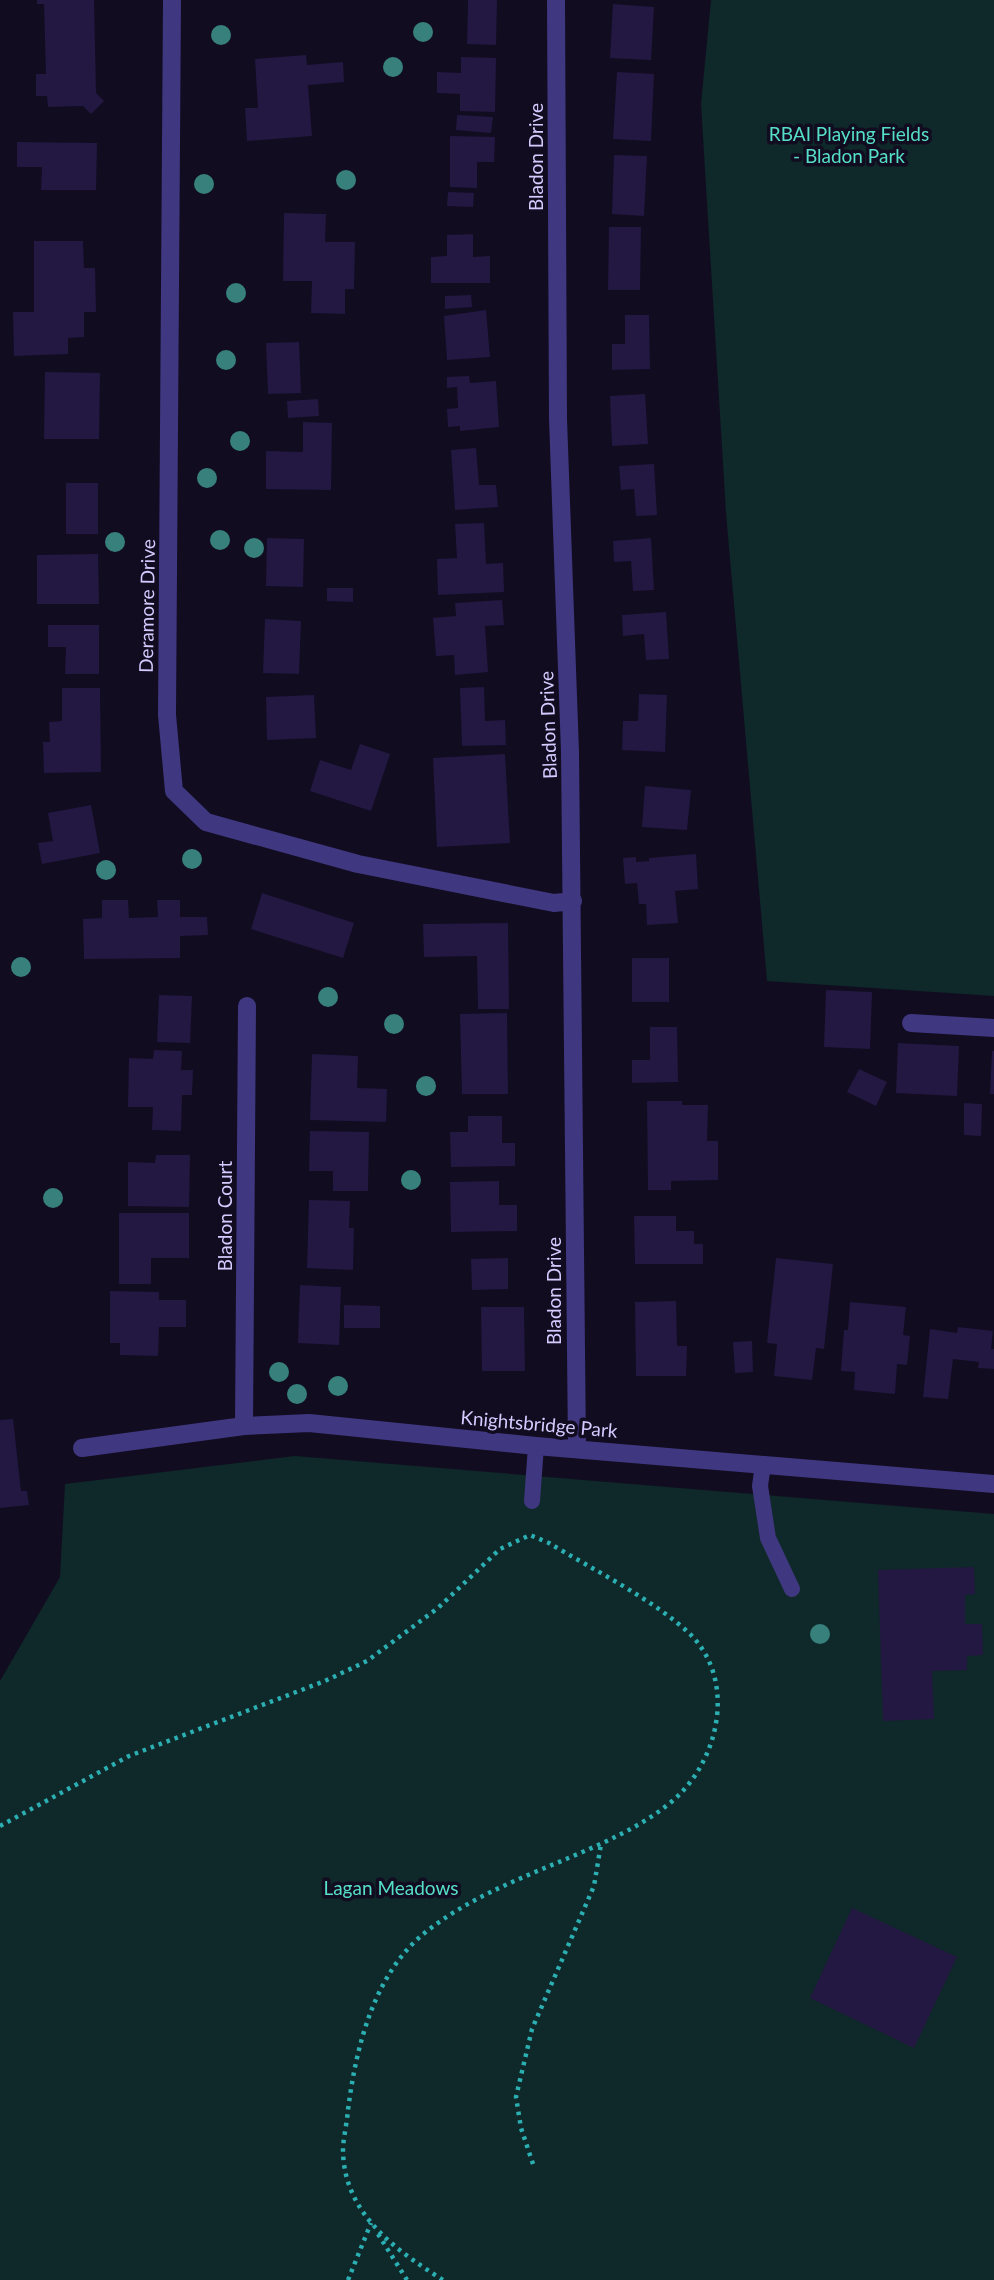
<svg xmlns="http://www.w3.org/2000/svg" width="994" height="2280" font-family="Lato,sans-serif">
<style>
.green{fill:#0f2829}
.building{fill:#231841}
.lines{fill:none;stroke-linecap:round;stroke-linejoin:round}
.path{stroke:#2cafb2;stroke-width:4.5;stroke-dasharray:3.5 5;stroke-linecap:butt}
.lane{stroke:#3f377f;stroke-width:16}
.street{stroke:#3f377f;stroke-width:18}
.tree{fill:#37807c}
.labels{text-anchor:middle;stroke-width:7;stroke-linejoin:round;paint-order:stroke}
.park-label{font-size:19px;fill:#56dfc8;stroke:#110c20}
.street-label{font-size:19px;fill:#d5cbff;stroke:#110c20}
</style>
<rect width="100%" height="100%" fill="#110c20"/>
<!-- green -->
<path class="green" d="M711 0H994V996L767 981 726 513 701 104Z
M295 1456 994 1514V2280H0V1681L60 1577 65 1484Z"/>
<!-- building -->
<path class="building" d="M37 0H94L96 93 104 101 91 114 83 106 48 107 47 96H36V74H46L44 4H37Z
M468 0H497L496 45 467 44Z
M613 4 654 7 651 60 610 58Z
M306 55 307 65 343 62 344 82 308 85 312 136 247 141 245 108H258L255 59Z
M461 57 496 58 495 112 460 111V94L437 93V72L461 73Z
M617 72 654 74 651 141 613 139Z
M457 115 493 117 491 133 456 130Z
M450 136 495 137 494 162H477V188L450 187Z
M17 142 97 143 96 190H41L42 167H17Z
M614 155 647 156 644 216 612 214Z
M448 192 474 193 473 207 447 206Z
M284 213 326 214 325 242H355L354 289H345V314L311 313 312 281H283Z
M609 227H641L640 290H608Z
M473 234V257L490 256V283H431V257L447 256V235Z
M34 241H83L84 268H95L96 312H84V337L68 338V354L14 356 13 312H34Z
M471 295 472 307 445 309V296Z
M486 310 490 357 447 360 444 316Z
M625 315H649L650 369 612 370V344H625Z
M299 342 301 393 268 394 266 343Z
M45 372 100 373 99 439H44Z
M469 376 470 383 496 381 499 427 460 431V426L448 427 447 409 458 408 457 387 447 388V377Z
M645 394 648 444 612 446 610 396Z
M318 399 319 416 288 418 287 401Z
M303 422 332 423 331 490 266 489V451L303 452Z
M476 448 479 485H496L498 507 455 510 451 450Z
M654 464 657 515 636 516 634 489 621 490 619 466Z
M66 483H98V534H66Z
M484 523 486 564 503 563 504 592 438 595 437 559 457 558 455 524Z
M267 538 304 539 303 587 266 586Z
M651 538 654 590 633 591 631 561 614 562 613 541Z
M98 554 99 604H37V555Z
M327 588H353V602L327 601Z
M502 600 504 625 485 626 488 672 455 675 454 655 436 656 433 618 456 616 455 603Z
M666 612 669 659 646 660 644 634 623 636 622 615Z
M265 619 301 621 299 674 263 673Z
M48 625H99V674H65L66 647H48Z
M484 687 485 721 505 720 506 745 462 746 460 688Z
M62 688H100L101 772 44 773 43 742H50L49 722 62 721Z
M639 694 667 695 665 752 622 750 623 721H638Z
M314 695 316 738 267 740 266 697Z
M360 744 390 754 371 811 310 791 320 760 351 770Z
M505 754 510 843 437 847 433 758Z
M645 786 691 790 687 830 642 827Z
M91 805 100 853 42 864 38 843 53 841 48 813Z
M696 854 698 889 675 891 678 923 647 925 646 904H639L637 883 625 884 623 858 636 857V862L649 861V858Z
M262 893 354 923 343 958 251 929Z
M102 900H128L129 918 158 917 157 900H180V917H207L208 935 180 936V958L84 959 83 919 102 918Z
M508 923 509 1009H478L477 956 424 957 423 924Z
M632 958H669V1002H632Z
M826 990 872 992 870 1049 824 1047Z
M159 995 192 996 190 1043 157 1042Z
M507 1013 508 1094H462L460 1014Z
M650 1027H677L678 1082 632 1083V1060H650Z
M898 1043 959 1046 957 1096 896 1093Z
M154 1050 182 1051 181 1070H193L192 1095H182L181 1131 152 1130 153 1107H128L129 1058 153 1059Z
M992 1051H994V1094H990Z
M312 1054 358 1056 357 1088 387 1089 386 1122 310 1120Z
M859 1069 887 1082 876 1106 847 1092Z
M647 1101H682V1105H708L707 1141H718V1180L671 1181V1190H648Z
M964 1103 982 1104 981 1136 964 1135Z
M468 1116H502V1143H515V1166L451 1167 450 1132H468Z
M310 1131 369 1132 368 1191H333V1171H309Z
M156 1155H190L189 1207 128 1206V1162L155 1163Z
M499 1181V1205H517V1231L451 1232 450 1182Z
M309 1200 350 1201 349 1228H354L353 1270 307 1268Z
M119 1213H189V1258H151V1284H119Z
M634 1216H676V1231H694V1244H703V1264H635Z
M508 1258V1289L472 1290 471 1259Z
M776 1258 833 1264 824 1349 816 1348 812 1380 774 1376 777 1344 767 1343Z
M300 1285 341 1287 339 1345 298 1343Z
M110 1291 159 1292V1300H186V1327H159L158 1356 120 1355V1343H110Z
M676 1301 677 1346H687L686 1376H636L635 1302Z
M850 1302 906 1307 903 1335 910 1336 907 1365 897 1364 895 1394 854 1390 855 1372 841 1371 844 1330H848Z
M344 1305 380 1306V1328H344Z
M481 1307H524L525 1371H482Z
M958 1327 993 1331 991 1349H994V1369L978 1368 979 1362 953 1359 948 1399 923 1397 930 1329 957 1333Z
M752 1341 753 1372 735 1373 733 1342Z
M13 1419 21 1491H27L29 1505 0 1508V1420Z
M974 1567 975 1594 965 1595V1624H982L983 1655 967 1656V1670L932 1671 934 1719 883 1721 878 1570Z
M852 1908 957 1957 914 2048 810 1998Z"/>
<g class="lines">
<!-- path -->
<path class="path" d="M0 1826 129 1756 325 1681 367 1661 438 1608 500 1549 530 1535 549 1543C592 1569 656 1601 691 1635 734 1679 721 1751 681 1793 662 1812 636 1827 611 1839 549 1869 482 1888 427 1931 374 1972 356 2047 348 2110 347 2122 344 2135 343 2147 342 2212 394 2249 443 2280
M533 2164 521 2128 516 2097 532 2029 594 1886 601 1844
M378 2234 407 2280
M348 2280 371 2223"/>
<!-- lane -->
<path class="lane" d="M763 1464 760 1486 768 1538 792 1589
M532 1501 536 1446"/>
<!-- street -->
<path class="street" d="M172 0 167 715 174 791 206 822 358 864 554 903 573 901
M556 0 558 419 570 752 577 1449
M911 1023 994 1028
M244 1426 247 1006
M82 1448 244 1426 309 1423 536 1446 994 1484"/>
</g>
<!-- trees -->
<g class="tree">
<circle cx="423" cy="32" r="10"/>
<circle cx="221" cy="35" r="10"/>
<circle cx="393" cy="67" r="10"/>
<circle cx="346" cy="180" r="10"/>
<circle cx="204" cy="184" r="10"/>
<circle cx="236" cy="293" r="10"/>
<circle cx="226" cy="360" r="10"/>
<circle cx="240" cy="441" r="10"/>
<circle cx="207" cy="478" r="10"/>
<circle cx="220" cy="540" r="10"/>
<circle cx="115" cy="542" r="10"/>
<circle cx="254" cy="548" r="10"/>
<circle cx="192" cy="859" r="10"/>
<circle cx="106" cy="870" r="10"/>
<circle cx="21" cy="967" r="10"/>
<circle cx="328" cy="997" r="10"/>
<circle cx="394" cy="1024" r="10"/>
<circle cx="426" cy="1086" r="10"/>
<circle cx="411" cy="1180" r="10"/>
<circle cx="53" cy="1198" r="10"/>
<circle cx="279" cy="1372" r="10"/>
<circle cx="338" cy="1386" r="10"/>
<circle cx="297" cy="1394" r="10"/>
<circle cx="820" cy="1634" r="10"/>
</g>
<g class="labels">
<!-- park labels -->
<g class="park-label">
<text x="849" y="141">RBAI Playing Fields<tspan x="849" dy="22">- Bladon Park</tspan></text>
<text x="391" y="1895">Lagan Meadows</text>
</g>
<!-- street labels -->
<g class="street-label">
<text transform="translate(536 157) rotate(-90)" y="7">Bladon Drive</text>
<text transform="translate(147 606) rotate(-89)" y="7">Deramore Drive</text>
<text transform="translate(548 725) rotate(-92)" y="7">Bladon Drive</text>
<text transform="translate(225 1216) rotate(-90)" y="7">Bladon Court</text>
<text transform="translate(554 1291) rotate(-90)" y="7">Bladon Drive</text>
<text transform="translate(539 1424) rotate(5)" y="7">Knightsbridge Park</text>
</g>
</g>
</svg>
